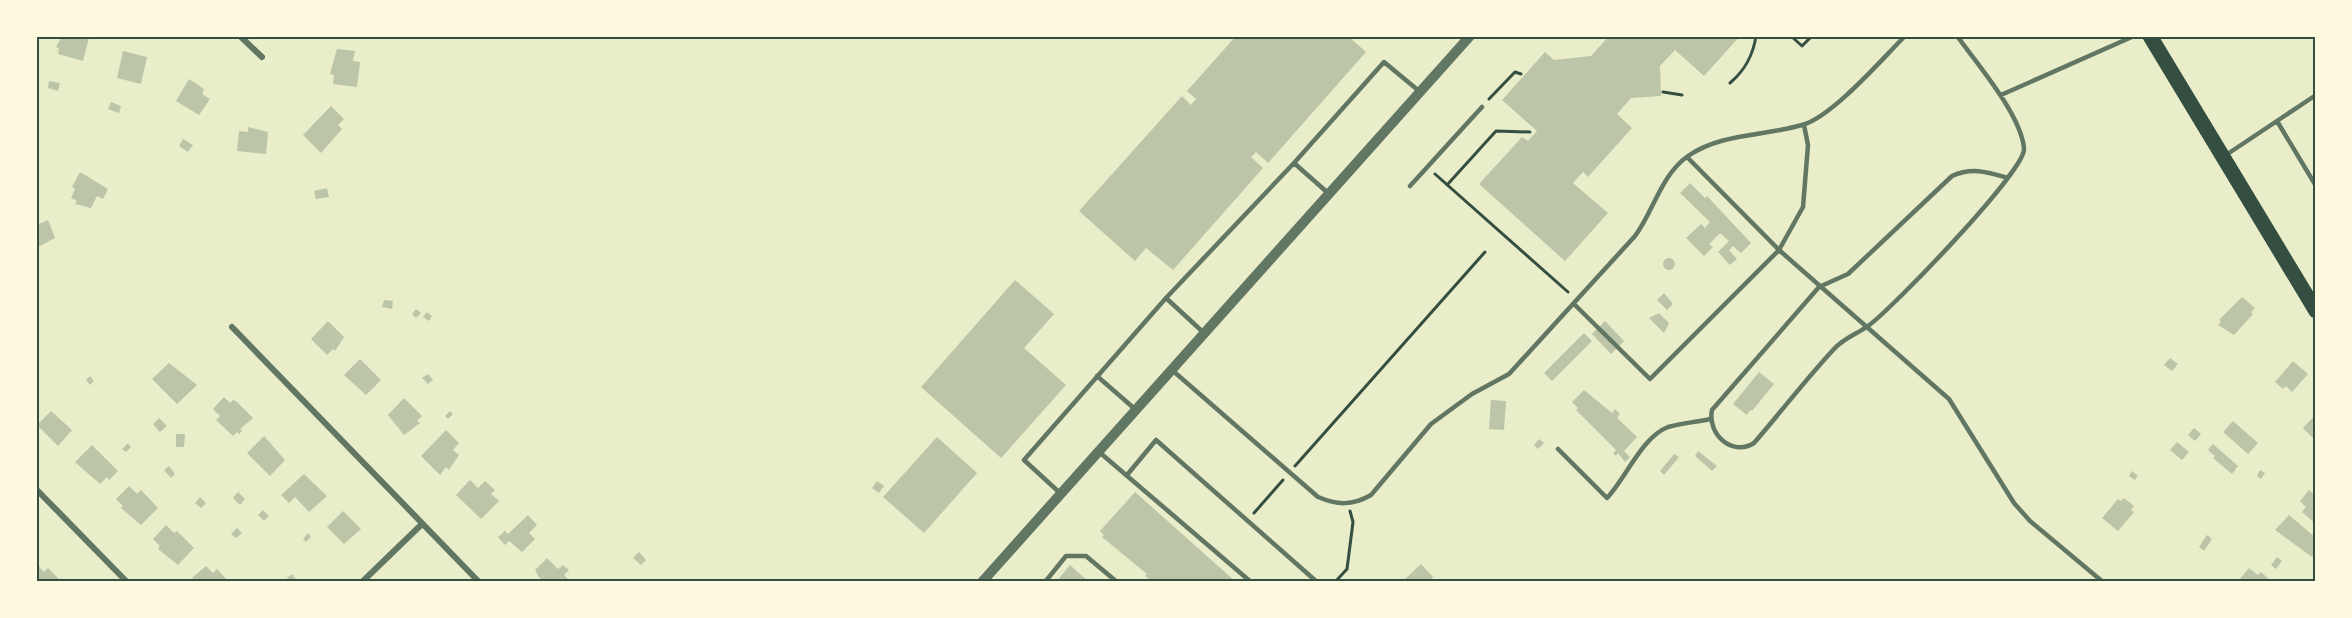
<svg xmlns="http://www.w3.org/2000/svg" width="2352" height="618" font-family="'Open Sans',sans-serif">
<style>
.building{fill:#bcc5a7}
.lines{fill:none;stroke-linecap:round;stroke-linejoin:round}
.path{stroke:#344e41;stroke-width:3}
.service{stroke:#617663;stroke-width:4.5}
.minor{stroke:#617663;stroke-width:6}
.tertiary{stroke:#617663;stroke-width:10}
.primary{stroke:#344e41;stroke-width:15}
.neatline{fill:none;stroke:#344e41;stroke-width:2}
</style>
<rect width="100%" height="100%" fill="#e9edc9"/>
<!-- building -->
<path class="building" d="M62 36 89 38 83 61 58 54 59 48 56 47Z
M1236 36H1348L1366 52 1268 163 1256 152 1251 157 1263 168 1173 270 1146 248 1135 261 1079 211 1182 96 1191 105 1196 99 1187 91Z
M1609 36H1740L1704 76 1675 50 1660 66 1661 96 1631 98 1617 114 1632 128 1588 177 1583 172 1573 183 1608 213 1565 261 1479 184 1522 137 1528 141 1537 131 1502 100 1545 52 1554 60 1591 56Z
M337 49 355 51 353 61 360 62 357 87 333 84 334 75 330 74Z
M123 51 147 57 141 84 117 78Z
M189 79 204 89 202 94 210 99 199 115 176 101Z
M49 81 60 83 58 91 48 88Z
M111 102 121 106 119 113 108 109Z
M331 106 344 119 338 125 342 129 321 153 303 135Z
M248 127 268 132 266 154 237 151 239 131 248 132Z
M183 139 193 145 188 152 179 146Z
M80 172 108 189 103 199 97 196 91 208 75 204 77 201 71 198 75 189 72 187Z
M1690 183 1705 198 1707 196 1751 243 1741 253 1733 246 1729 250 1737 259 1730 265 1718 252 1729 241 1720 233 1709 244 1713 247 1704 256 1686 238 1701 224 1705 228 1710 222 1680 193Z
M327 188 329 197 316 199 314 191Z
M36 218 39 224 48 220 55 238 36 248Z
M1663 264a6 6 0 1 1 12 0a6 6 0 1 1-12 0Z
M1015 280 1054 314 1024 348 1066 385 1001 458 921 387Z
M1664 293 1673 304 1667 310 1657 300Z
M2242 297 2255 308 2251 312 2253 314 2234 335 2218 325 2221 322 2219 320Z
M384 300 393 301 392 309 382 307Z
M416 309 421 313 416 318 412 314Z
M427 312 432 316 429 321 423 317Z
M1659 313 1669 323 1664 333 1649 318Z
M328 321 344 337 335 351 333 349 327 355 311 339Z
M1605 321 1624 341 1611 354 1592 334Z
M1584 333 1592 341 1552 381 1544 373Z
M2170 358 2178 364 2172 371 2164 365Z
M360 359 381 380 366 395 344 375Z
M2293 361 2308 374 2292 392 2286 386 2283 389 2275 382Z
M169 363 197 385 177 404 152 379Z
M1759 372 1774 384 1752 411 1750 410 1747 415 1733 404Z
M428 374 433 380 428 384 422 378Z
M90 376 94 381 90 385 86 380Z
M1584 390 1612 413 1615 409 1620 414 1617 418 1637 437 1624 451 1630 457 1625 462 1618 453 1616 456 1613 453 1616 450 1576 410 1578 408 1572 402Z
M224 397 230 403 233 400 237 402 253 418 240 429 242 431 239 434 237 432 233 436 216 420 220 416 213 409Z
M404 398 422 416 417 421 420 423 404 435 388 415Z
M1491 400 1506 401 1504 430 1489 429Z
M51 411 72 430 58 446 37 425Z
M450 411 453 414 448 419 445 416Z
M2314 416 2316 419 2315 440 2303 428Z
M159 418 167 426 160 432 153 424Z
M2233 421 2258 443 2248 454 2223 432Z
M2194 428 2201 434 2195 441 2188 435Z
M446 430 459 443 453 450 459 455 449 470 446 467 440 475 421 456Z
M176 434H185L184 447H176Z
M264 436 285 460 270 476 247 453Z
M937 437 977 473 924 533 883 497Z
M1539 439 1544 443 1538 449 1534 445Z
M2177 442 2189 452 2182 460 2170 450Z
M128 443 131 447 126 452 122 449Z
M2213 444 2238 466 2232 474 2213 458 2215 456 2208 450Z
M92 445 118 471 109 480 107 477 100 484 75 462Z
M1698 451 1717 466 1712 471 1695 456Z
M1674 454 1679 457 1664 475 1660 471Z
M169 466 175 474 171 478 164 470Z
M2260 470 2265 473 2261 479 2257 476Z
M2132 471 2138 476 2135 480 2129 476Z
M304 474 327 496 309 512 295 497 289 503 281 495Z
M470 480 478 488 485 481 495 490 491 494 499 501 481 519 456 495Z
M877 481 884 486 879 493 872 488Z
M129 486 137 494 141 490 158 508 141 525 121 508 123 506 116 499Z
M2309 490 2316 496V524L2302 512 2306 507 2300 501Z
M238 492 245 499 240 505 233 498Z
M1135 492 1236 582H1153L1145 576 1147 574 1102 537 1104 535 1100 531Z
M200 497 206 503 201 508 195 503Z
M2124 498 2134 506 2131 510 2134 512 2118 531 2102 518 2118 499 2121 501Z
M263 510 269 516 264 521 258 515Z
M343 511 361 529 344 544 327 527Z
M528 515 537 525 529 533 535 539 522 552 509 541 505 545 498 537 505 531 508 534Z
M2289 515 2316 538V552L2312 557 2275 530Z
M166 525 174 533 177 531 194 548 178 565 158 549 160 546 153 539Z
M237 528 242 533 236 538 231 534Z
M308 533 311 537 306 542 303 539Z
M2207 535 2212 539 2204 551 2199 547Z
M639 552 646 560 641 565 633 558Z
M2277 557 2282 561 2276 569 2271 565Z
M547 558 558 569 563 565 569 570 564 575 569 580 566 582H544L539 577 535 570Z
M36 563 44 572 48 568 62 582H36Z
M1421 564 1433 577 1428 582H1402Z
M1070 565 1089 582H1056Z
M206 566 213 573 217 569 229 582H196L192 578Z
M2249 568 2258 575 2261 572 2272 582H2241L2239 580Z
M292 574 298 582H290L287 578Z"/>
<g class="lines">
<!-- path -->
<path class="path" d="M1791 36 1802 46 1812 36
M1730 83C1745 70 1753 56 1756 36
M1663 92 1682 95
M1489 99 1515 72 1521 74
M1435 174 1568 292
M1447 185 1496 131 1530 132
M1295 466 1485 252
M1254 513 1283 480
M1335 582 1347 569 1353 522 1350 511"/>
<!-- service -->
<path class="service" d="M1957 36C1976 62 2022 116 2024 149 2025 171 1892 309 1868 326 1857 334 1844 338 1834 349 1806 379 1781 412 1754 443 1732 457 1707 434 1712 410L1819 287 1848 274 1952 176C1972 167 1987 172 2008 178
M2001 95 2134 36
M2277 121 2316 186
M2226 155 2316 95
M1687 157 1779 250 1803 207 1808 145 1804 125
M1294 163 1328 193
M1410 186 1482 107
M1574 304 1650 379 1779 250 1949 399 2014 503 2030 521 2103 582
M1204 333 1166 298 1294 163 1384 62 1419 91
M1172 370 1318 497C1337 505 1352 506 1371 495L1431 424 1472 394 1509 374 1635 236C1654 210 1661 175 1688 156 1721 133 1765 136 1802 125 1832 117 1882 59 1905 36
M1097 376 1136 410
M1558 449 1607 498C1626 478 1642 437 1668 427 1682 423 1697 422 1710 419
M1098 451 1251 582
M1127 475 1156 440 1317 582
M1060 493 1024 460 1166 298
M1045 582 1066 556H1086L1117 582"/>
<!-- minor -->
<path class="minor" d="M240 36 262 57
M232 327 479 582
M36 489 127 582
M362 582 422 524"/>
<!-- tertiary -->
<path class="tertiary" d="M982 582 1470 36"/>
<!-- primary -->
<path class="primary" d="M2150 36 2316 311"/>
</g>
<!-- border -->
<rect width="2352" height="618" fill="none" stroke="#fefae0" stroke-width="75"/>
<rect x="38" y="38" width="2276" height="542" class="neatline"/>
</svg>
